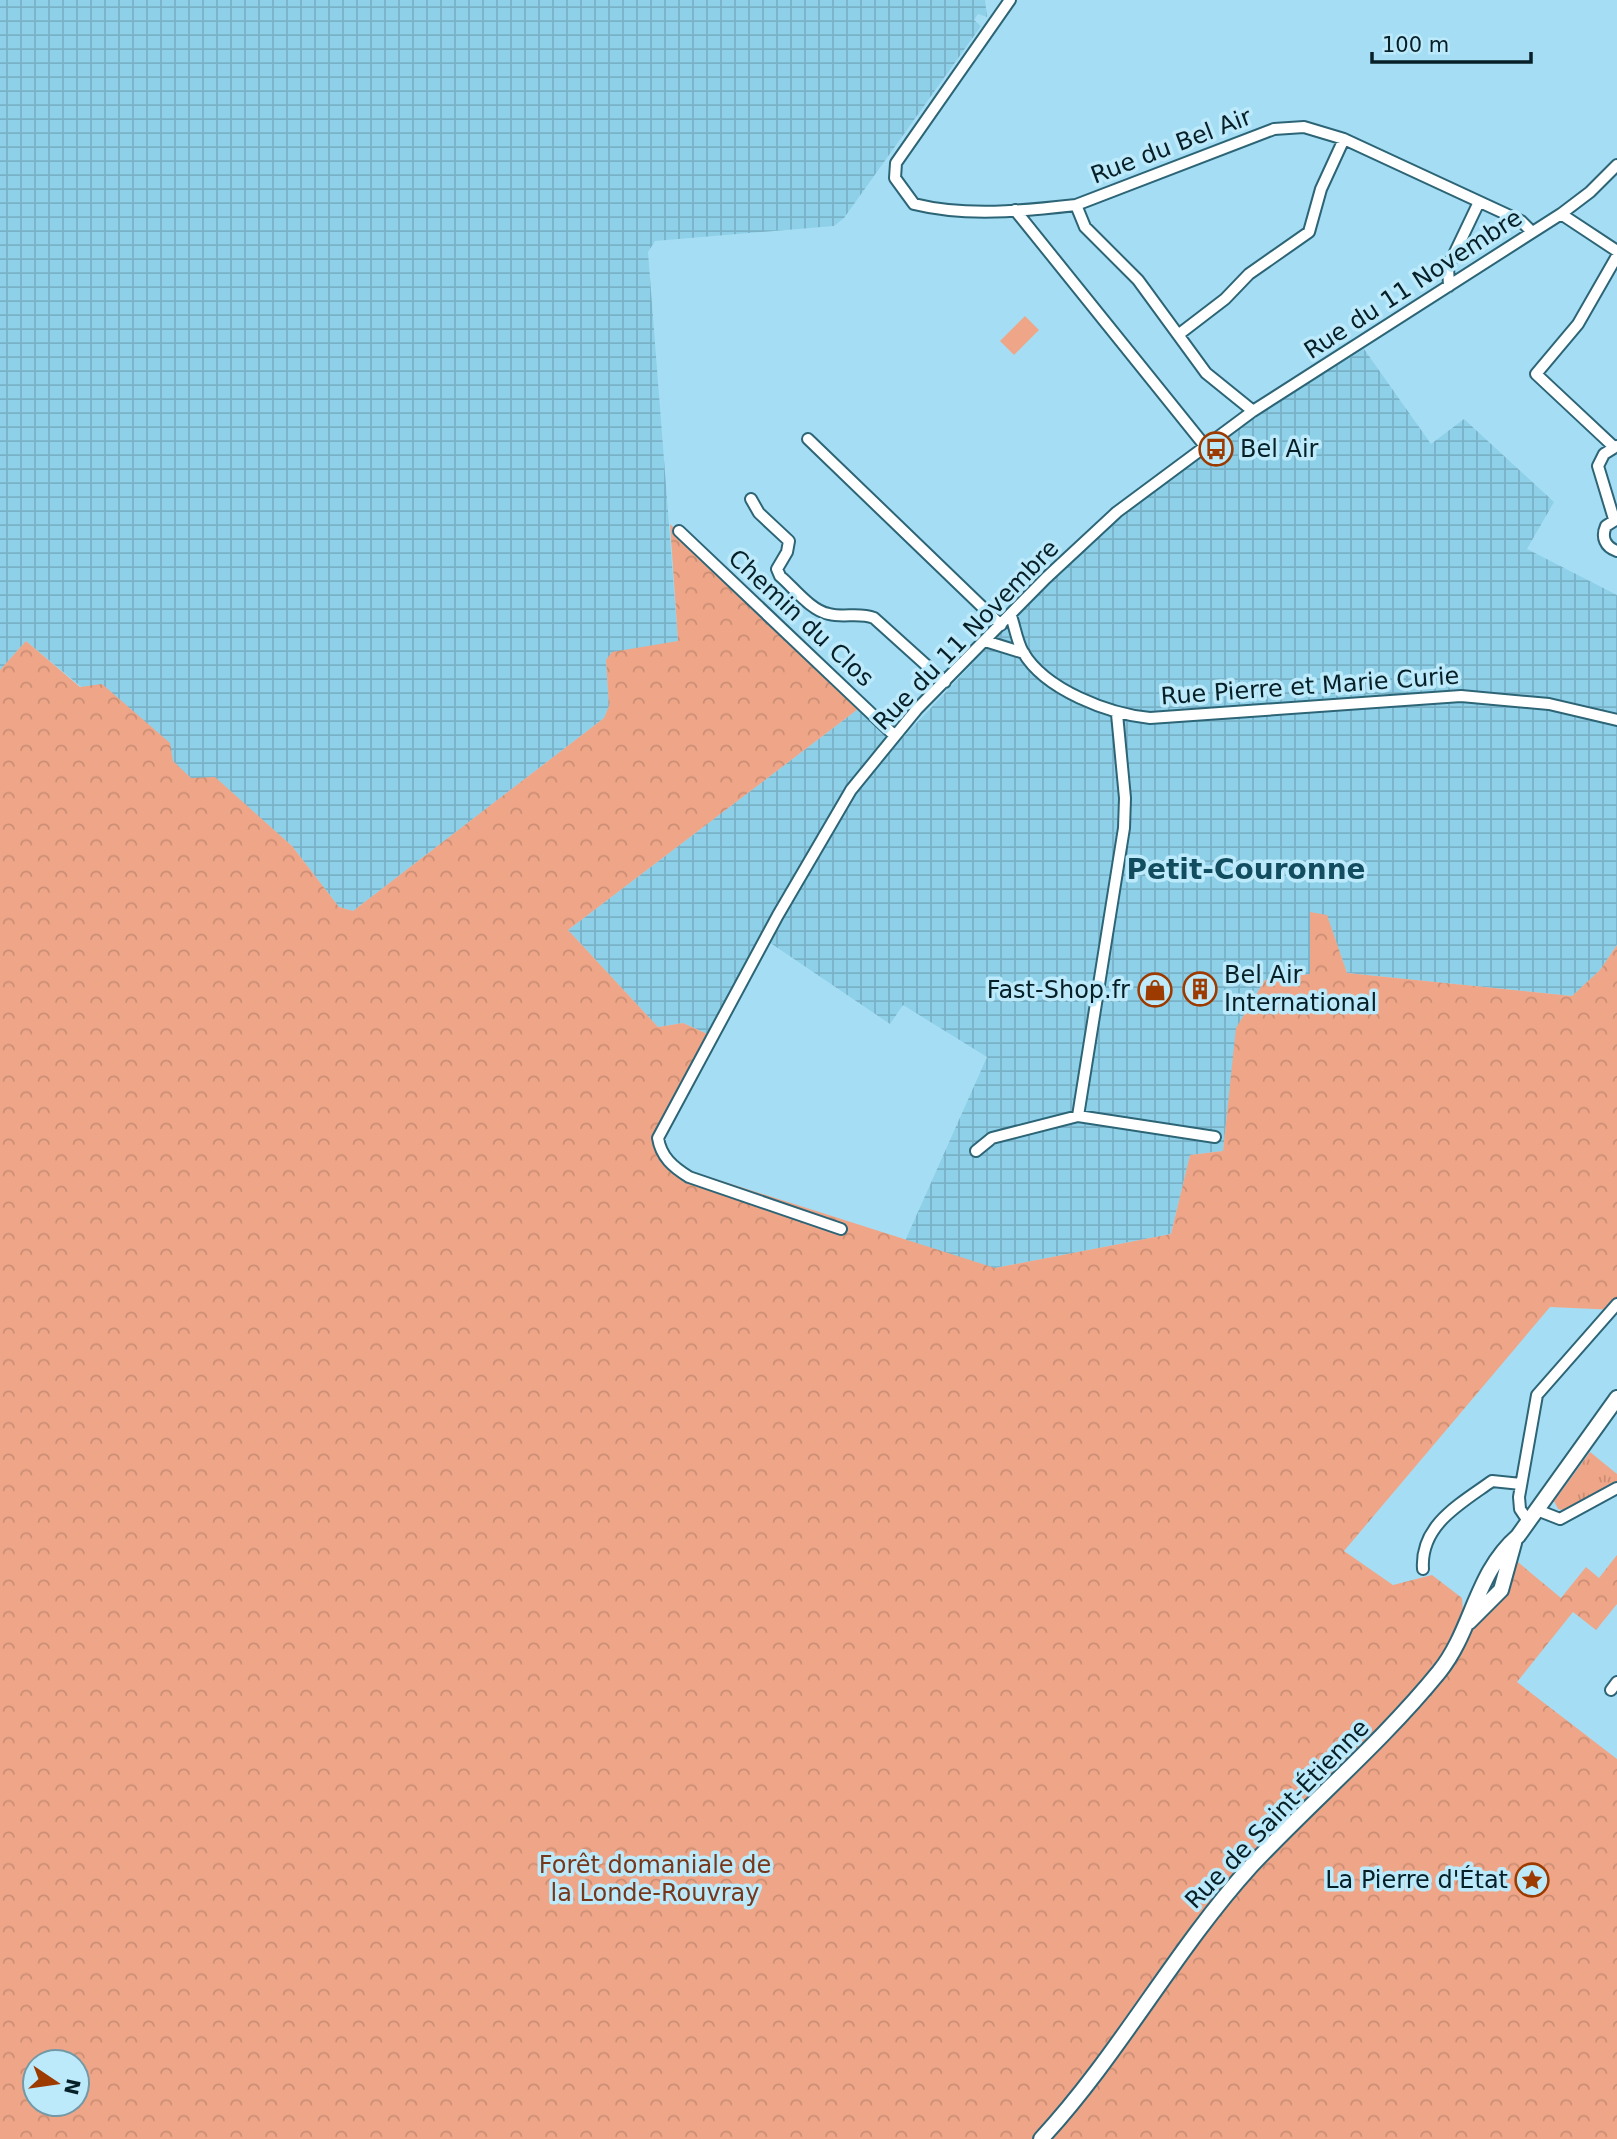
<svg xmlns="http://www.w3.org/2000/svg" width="1617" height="2139" font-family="'DejaVu Sans',sans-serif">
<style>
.industrial{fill:url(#industrial-grid)}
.grass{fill:url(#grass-tufts)}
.forest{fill:url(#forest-crowns);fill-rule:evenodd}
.park{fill:#efa587}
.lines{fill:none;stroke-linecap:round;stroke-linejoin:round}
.minor-casing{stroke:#2d6577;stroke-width:14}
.tertiary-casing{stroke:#2d6577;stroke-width:18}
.minor{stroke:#fff;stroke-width:10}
.tertiary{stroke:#fff;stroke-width:14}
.labels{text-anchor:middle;stroke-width:7;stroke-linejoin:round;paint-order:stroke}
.street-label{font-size:24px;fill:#071f27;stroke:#bceafb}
.poi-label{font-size:24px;fill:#071f27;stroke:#bceafb;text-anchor:start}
.park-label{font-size:24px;fill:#77371b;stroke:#bceafb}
.quarter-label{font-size:28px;font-weight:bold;fill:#114d5f;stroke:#bceafb}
</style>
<defs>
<pattern id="industrial-grid" width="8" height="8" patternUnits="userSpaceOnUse" patternTransform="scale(1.75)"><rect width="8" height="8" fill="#8ed0e8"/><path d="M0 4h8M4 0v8" fill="none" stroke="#79b2c7"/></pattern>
<pattern id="grass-tufts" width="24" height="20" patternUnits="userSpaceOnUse" patternTransform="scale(1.75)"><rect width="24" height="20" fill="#efa587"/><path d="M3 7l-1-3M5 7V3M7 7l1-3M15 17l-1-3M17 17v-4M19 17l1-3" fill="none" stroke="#cb8e75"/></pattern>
<pattern id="forest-crowns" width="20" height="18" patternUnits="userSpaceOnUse" patternTransform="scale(1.75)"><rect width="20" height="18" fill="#efa587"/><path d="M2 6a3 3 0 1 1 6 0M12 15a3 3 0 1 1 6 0" fill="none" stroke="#cb8e75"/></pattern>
</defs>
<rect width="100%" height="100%" fill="#a5def4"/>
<!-- industrial -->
<path class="industrial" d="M0 0H985L987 17 978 14 974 20 981 26 844 218 834 226 655 241 648 252 678 641 606 660 609 706 604 718 353 911 339 907 292 846 215 778H191L26 641 0 670Z
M1364 349 1431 444 1464 419 1554 502 1527 549 1617 595V945L1600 970 1572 996 1347 973 1327 916 1310 975 1265 980 1237 1028 1223 1151 1190 1155 1171 1234 995 1268 905 1241 987 1057 903 1005 890 1024 763 938 712 1036 683 1023 658 1027 568 930 862 706 897 744 1048 583 1121 513 1253 416Z"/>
<!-- grass -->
<path class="grass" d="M1590 1452 1617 1474V1481L1563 1510 1558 1509 1554 1501Z"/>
<!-- forest -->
<path class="forest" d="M670 524 862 706 568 930 658 1027 683 1023 712 1036 657 1133 678 1167 995 1268 1171 1234 1190 1155 1223 1151 1236 1028 1265 980 1310 974V912L1327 915 1347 973 1572 996 1600 970 1617 945V1310L1550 1307 1344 1551 1393 1585 1432 1575 1462 1598 1465 1640 1513 1558 1561 1598 1586 1567 1599 1578 1617 1555V1604L1596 1630 1573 1612 1517 1682 1617 1759V2139H0V670L26 641 80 687 102 684 170 743 173 761 191 778 215 777 292 846 339 907 353 911 604 718 609 706 606 660 612 652 678 641ZM35 2062H77V2104H35Z"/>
<!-- park -->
<path class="park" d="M1025 316 1039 330 1014 355 1000 341Z"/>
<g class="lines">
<defs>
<path id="minor" d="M1010 0 896 163 895 178 914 204C966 217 1023 211 1076 205
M1015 210 1205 446
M1561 214 1617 251
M1449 286 1448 267 1479 202
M1178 335 1225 299 1249 274 1309 232 1321 189 1344 139
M1253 411 1206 373 1138 280 1085 227 1076 205 1274 129 1304 127 1344 139 1521 221 1532 232
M808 439 1001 625
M1614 447 1536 374 1578 324 1617 256
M751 499 759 513 789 541 787 552 777 569 780 576C793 587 811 611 829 614 844 618 859 612 874 618L945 682
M1614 519 1598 466 1604 454 1617 446
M1617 519 1606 526C1601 537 1605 547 1617 551
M679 531 895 736
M1011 616C1015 627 1017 642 1023 652 1045 690 1109 714 1150 718L1461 696 1549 704 1617 720
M985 641 1024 653
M1078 1116 1124 828 1125 798 1117 714
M976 1151 992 1138 1078 1116 1215 1137
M841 1229 689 1177C673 1167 661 1157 658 1138L778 915 851 790 917 709 1046 578 1117 512 1253 411 1561 214 1590 192 1617 165
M1537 1510 1560 1519 1617 1488
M1528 1521 1520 1509 1519 1497 1537 1395 1617 1304
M1423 1569C1420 1525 1460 1504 1492 1481L1521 1484
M1611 1690 1617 1682"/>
<path id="tertiary" d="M1469 1622 1501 1590 1514 1543
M1041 2139C1119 2055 1174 1951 1251 1866 1313 1800 1382 1742 1439 1672 1473 1630 1475 1573 1518 1536L1617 1398"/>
</defs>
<!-- minor casing -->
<use href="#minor" class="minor-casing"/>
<!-- tertiary casing -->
<use href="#tertiary" class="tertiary-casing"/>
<!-- minor -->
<use href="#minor" class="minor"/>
<!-- tertiary -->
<use href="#tertiary" class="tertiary"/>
</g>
<!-- icons -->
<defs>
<symbol id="bus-ring" viewBox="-11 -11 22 22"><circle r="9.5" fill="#bceafb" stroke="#9d3a00" stroke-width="1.5"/><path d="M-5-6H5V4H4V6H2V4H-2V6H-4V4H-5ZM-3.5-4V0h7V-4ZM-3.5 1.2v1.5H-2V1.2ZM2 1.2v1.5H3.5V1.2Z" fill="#9d3a00"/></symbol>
<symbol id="building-ring" viewBox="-11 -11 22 22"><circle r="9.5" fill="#bceafb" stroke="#9d3a00" stroke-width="1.5"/><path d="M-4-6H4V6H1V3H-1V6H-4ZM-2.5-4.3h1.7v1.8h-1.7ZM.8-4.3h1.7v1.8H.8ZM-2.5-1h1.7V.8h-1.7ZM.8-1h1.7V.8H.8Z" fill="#9d3a00"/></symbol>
<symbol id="shop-ring" viewBox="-11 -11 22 22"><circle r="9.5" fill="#bceafb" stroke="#9d3a00" stroke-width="1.5"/><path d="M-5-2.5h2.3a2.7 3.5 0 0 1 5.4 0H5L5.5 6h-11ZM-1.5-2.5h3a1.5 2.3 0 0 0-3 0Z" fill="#9d3a00"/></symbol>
<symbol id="sight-ring" viewBox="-11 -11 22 22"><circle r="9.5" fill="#bceafb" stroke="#9d3a00" stroke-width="1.5"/><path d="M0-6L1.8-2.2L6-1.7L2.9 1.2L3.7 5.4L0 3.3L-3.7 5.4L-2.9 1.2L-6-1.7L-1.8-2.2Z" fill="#9d3a00"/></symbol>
</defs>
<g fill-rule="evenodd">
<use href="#bus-ring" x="1197" y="430" width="38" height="38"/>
<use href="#building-ring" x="1181" y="970" width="38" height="38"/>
<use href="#shop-ring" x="1136" y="971" width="38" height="38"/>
<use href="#sight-ring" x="1513" y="1861" width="38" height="38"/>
</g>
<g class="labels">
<!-- street labels -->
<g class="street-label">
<text transform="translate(1171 146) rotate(-21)" y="8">Rue du Bel Air</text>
<text transform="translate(1413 284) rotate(-33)" y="8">Rue du 11 Novembre</text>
<text transform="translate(801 618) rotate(43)" y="8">Chemin du Clos</text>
<text transform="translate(966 635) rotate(-46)" y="8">Rue du 11 Novembre</text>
<text transform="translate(1310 686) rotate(-4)" y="8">Rue Pierre et Marie Curie</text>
<text transform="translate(1277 1814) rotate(-46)" y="8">Rue de Saint-Étienne</text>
</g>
<!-- poi labels -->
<g class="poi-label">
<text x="1240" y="457">Bel Air</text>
<text x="1224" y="983">Bel Air<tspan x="1224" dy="28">International</tspan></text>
<text x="1130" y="998" text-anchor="end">Fast-Shop.fr</text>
<text x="1508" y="1888" text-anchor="end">La Pierre d'État</text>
</g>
<!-- park labels -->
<g class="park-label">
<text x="655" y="1873">Forêt domaniale de<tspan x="655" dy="28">la Londe-Rouvray</tspan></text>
</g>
<!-- quarter labels -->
<g class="quarter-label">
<text x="1246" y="879">Petit-Couronne</text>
</g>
</g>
<!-- north arrow -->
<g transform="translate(56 2083) rotate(103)"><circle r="33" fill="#bceafb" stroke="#7499a6" stroke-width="2"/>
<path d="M0-5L12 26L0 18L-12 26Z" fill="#9d3a00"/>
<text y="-10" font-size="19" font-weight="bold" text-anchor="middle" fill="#071f27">N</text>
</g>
<!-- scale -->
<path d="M1372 52v10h159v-10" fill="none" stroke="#071f27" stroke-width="3.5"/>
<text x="1382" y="52" font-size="21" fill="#071f27" stroke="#bceafb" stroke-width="5" paint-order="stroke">100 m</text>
</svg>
